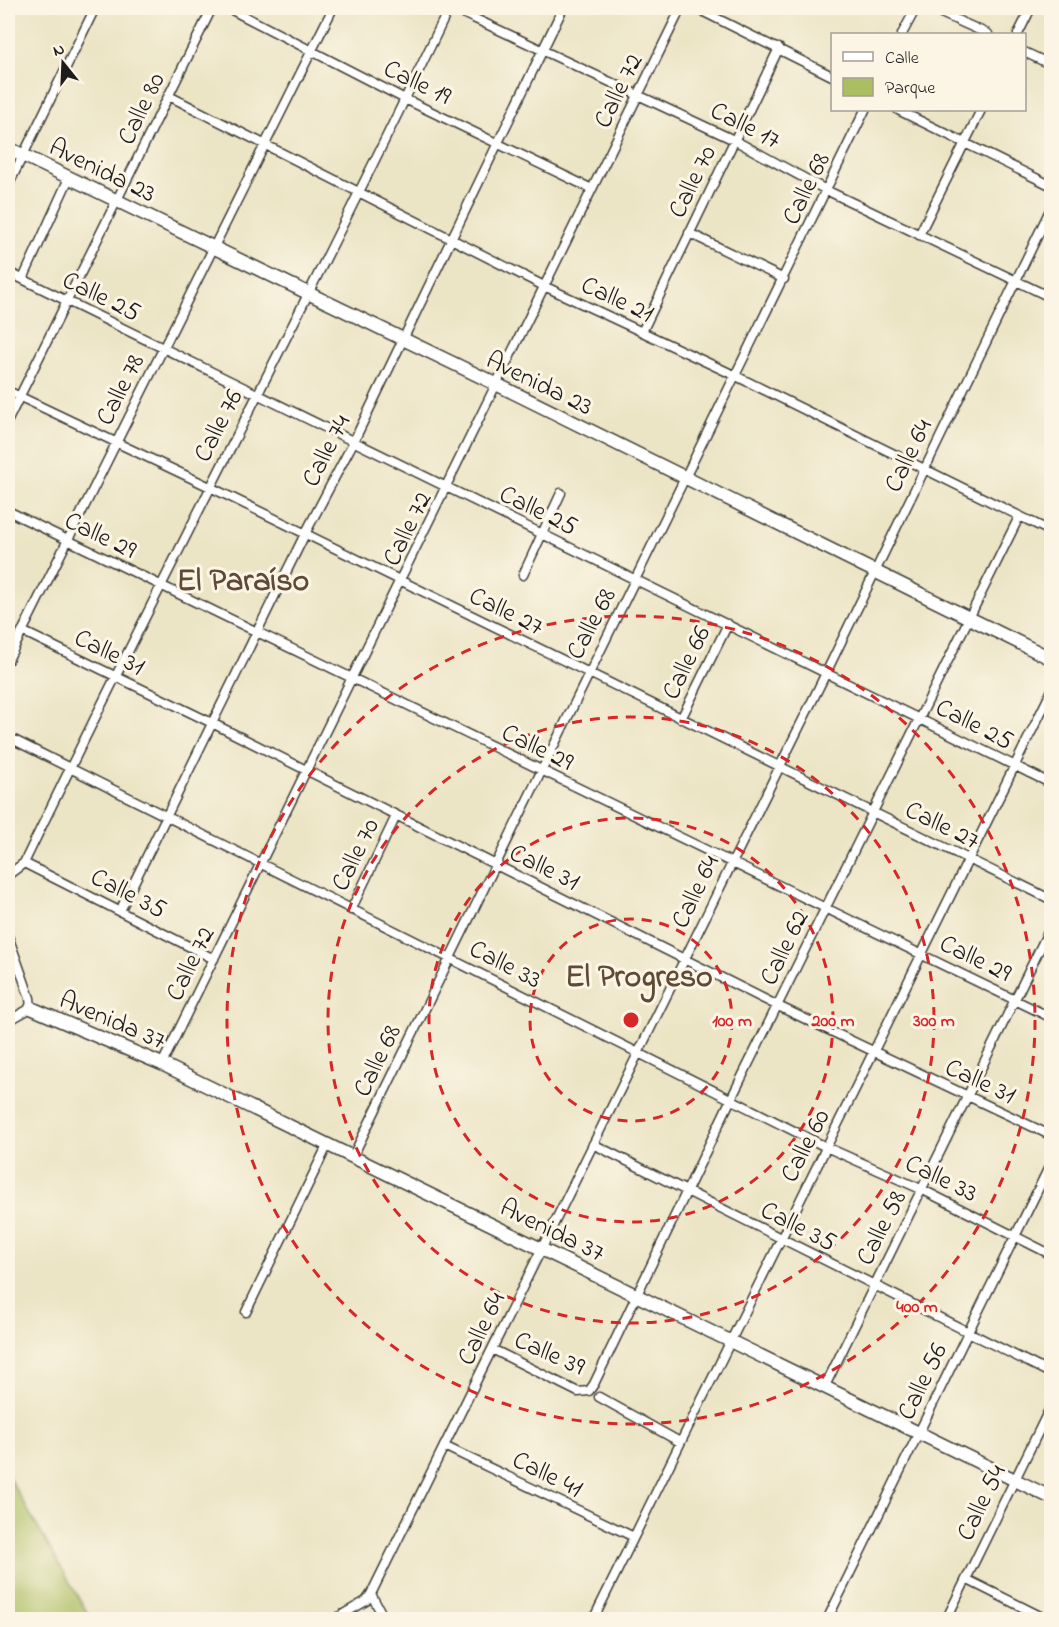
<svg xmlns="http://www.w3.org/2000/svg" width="1059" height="1627" font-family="'Indie Flower',sans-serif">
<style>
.green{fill:#acbe62;stroke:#646d3f;stroke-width:1.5}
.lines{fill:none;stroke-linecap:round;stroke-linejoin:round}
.street-casing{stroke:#3b3a35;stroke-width:11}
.secondary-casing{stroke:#3b3a35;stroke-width:15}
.street{stroke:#fff;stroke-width:8}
.secondary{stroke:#fff;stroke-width:12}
.ring{fill:none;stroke:#d62828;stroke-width:3;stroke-dasharray:10 8}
.labels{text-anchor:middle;stroke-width:6;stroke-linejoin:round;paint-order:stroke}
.street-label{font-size:26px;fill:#1c1c1c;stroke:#fcf5e5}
.district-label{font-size:32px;font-weight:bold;fill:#5e4b35;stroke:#fcf5e5}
.centre{fill:#d62828;stroke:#fcf5e5;stroke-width:3}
.ring-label{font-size:18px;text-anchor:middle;font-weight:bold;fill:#d62828;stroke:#fcf5e5;stroke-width:6;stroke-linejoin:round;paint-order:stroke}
</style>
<rect width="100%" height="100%" fill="#fcf5e5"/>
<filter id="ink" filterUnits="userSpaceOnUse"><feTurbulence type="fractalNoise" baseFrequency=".0167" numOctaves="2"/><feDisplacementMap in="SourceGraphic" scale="12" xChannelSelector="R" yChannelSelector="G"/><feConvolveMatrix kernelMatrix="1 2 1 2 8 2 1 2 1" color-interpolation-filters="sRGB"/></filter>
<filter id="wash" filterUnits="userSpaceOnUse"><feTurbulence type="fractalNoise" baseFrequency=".008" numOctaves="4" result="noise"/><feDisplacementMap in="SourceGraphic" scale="24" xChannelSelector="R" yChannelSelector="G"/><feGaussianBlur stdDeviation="1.35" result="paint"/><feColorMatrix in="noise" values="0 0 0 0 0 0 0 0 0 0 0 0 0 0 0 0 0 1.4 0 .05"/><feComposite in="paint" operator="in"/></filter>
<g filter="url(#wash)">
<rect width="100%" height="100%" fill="#ebe4c5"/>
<!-- green -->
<path class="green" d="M8 1476 91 1619H8Z"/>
</g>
<g filter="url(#ink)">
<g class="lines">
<defs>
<path id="street" d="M228 8 405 99 592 189
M452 8 734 140 828 191 1052 298
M696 8 832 76
M930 8 988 34
M902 34 916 8
M1018 34 1031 8
M1024 52 1052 65
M169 96 544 286 736 376 1052 532
M898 110 1052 186
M8 186 95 8
M689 233 784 279
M919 235 981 110
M8 272 1052 784
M23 279 69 178
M642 332 779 48
M8 391 210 487 1052 900
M8 420 212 8
M8 511 1052 1018
M523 575 561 493
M22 631 212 723 778 1006 1052 1136
M8 660 333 8
M681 719 728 624
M8 737 826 1147 923 1190 1052 1255
M24 863 214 959
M8 875 24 863C162 576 312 295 449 8
M351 910 396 816
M120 911 305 534 354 441 563 8
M8 936 30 998 31 1008 8 1021
M162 1064C337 713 510 361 681 8
M593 1144 1052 1374
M353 1156 865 110
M246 1312 328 1144
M494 1350 578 1392 589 1391 594 1384 731 1099 1019 517
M824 1388 1052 924
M599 1397 680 1442
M444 1446 634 1537
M966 1579 1048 1620
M371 1594 385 1620
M333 1620 366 1601 371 1594 826 673 1052 206
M593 1620 1052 690
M827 1620 1052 1161
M946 1620 1052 1404"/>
<path id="secondary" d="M8 148 496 384 1052 659
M31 1008 162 1064 1052 1498"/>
</defs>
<!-- street casing -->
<use href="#street" class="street-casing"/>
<!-- secondary casing -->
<use href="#secondary" class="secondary-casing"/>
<!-- street -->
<use href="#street" class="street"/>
<!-- secondary -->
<use href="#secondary" class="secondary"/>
</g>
</g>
<!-- distance rings -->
<g class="ring">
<circle cx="631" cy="1020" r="101"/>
<circle cx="631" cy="1020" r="202"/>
<circle cx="631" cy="1020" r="303"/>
<circle cx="631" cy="1020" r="404"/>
</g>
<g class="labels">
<!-- street labels -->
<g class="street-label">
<text transform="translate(418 81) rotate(26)" y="9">Calle 19</text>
<text transform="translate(617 90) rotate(-64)" y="9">Calle 72</text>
<text transform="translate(140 108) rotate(-64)" y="9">Calle 80</text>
<text transform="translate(746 124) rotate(27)" y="9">Calle 17</text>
<text transform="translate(103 169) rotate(26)" y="9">Avenida 23</text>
<text transform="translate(691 181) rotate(-64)" y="9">Calle 70</text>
<text transform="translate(805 188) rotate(-64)" y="9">Calle 68</text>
<text transform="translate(102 295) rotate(26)" y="9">Calle 25</text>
<text transform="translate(618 298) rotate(25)" y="9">Calle 21</text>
<text transform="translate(540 382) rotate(26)" y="9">Avenida 23</text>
<text transform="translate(119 389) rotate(-63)" y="9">Calle 78</text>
<text transform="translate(217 425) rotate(-63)" y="9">Calle 76</text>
<text transform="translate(325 450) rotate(-63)" y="9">Calle 74</text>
<text transform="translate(907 455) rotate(-64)" y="9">Calle 64</text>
<text transform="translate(539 509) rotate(26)" y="9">Calle 25</text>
<text transform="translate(406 528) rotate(-64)" y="9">Calle 72</text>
<text transform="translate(101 534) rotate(26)" y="9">Calle 29</text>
<text transform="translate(507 610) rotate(26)" y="9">Calle 27</text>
<text transform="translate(590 623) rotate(-62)" y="9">Calle 68</text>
<text transform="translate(110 651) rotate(26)" y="9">Calle 31</text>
<text transform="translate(685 662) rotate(-64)" y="9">Calle 66</text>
<text transform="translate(975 723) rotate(27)" y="9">Calle 25</text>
<text transform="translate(538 746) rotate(26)" y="9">Calle 29</text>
<text transform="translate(943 824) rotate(26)" y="9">Calle 27</text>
<text transform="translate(354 854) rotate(-64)" y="9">Calle 70</text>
<text transform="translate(545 866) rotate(26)" y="9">Calle 31</text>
<text transform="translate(694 891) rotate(-64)" y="9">Calle 64</text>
<text transform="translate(129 892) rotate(27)" y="9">Calle 35</text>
<text transform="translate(783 947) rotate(-64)" y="9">Calle 62</text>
<text transform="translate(976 957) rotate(26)" y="9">Calle 29</text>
<text transform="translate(189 963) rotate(-64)" y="9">Calle 72</text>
<text transform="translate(506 963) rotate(27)" y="9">Calle 33</text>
<text transform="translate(113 1019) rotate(23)" y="9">Avenida 37</text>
<text transform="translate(376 1060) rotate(-64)" y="9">Calle 68</text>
<text transform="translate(981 1080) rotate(25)" y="9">Calle 31</text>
<text transform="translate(804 1145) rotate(-63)" y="9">Calle 60</text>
<text transform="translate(942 1177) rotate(26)" y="9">Calle 33</text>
<text transform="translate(799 1225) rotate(27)" y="9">Calle 35</text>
<text transform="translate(880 1227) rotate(-63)" y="9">Calle 58</text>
<text transform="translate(553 1229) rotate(26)" y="9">Avenida 37</text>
<text transform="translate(480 1328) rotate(-64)" y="9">Calle 64</text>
<text transform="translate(550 1352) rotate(24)" y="9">Calle 39</text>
<text transform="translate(921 1381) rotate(-64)" y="9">Calle 56</text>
<text transform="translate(548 1473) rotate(26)" y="9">Calle 41</text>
<text transform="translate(980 1502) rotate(-64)" y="9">Calle 54</text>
</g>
<!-- district labels -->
<g class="district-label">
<text x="243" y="590">El Paraíso</text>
<text x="639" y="986">El Progreso</text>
</g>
</g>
<circle cx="631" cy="1020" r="9" class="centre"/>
<g class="ring-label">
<text x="732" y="1026">100 m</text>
<text x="833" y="1026">200 m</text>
<text x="934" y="1026">300 m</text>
<text x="917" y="1312">400 m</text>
</g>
<!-- margin -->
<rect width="1059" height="1627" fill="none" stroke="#fcf5e5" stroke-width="30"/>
<!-- legend -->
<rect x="831" y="33" width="195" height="78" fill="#fcf5e5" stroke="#a29e95" stroke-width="1.5"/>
<rect x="843" y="52" width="30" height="9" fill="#ffffff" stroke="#a29e95" stroke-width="1.5"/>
<text x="885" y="63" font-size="18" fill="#1c1c1c">Calle</text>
<rect x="843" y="78" width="30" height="18" fill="#acbe62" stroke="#a29e95" stroke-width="1.5"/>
<text x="885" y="93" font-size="18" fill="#1c1c1c">Parque</text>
<!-- north arrow -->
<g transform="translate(63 63) rotate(342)" stroke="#fcf5e5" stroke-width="4.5" paint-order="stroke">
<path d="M0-4.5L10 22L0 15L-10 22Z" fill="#1c1c1c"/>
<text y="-9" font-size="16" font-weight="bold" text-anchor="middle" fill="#1c1c1c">N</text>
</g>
</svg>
